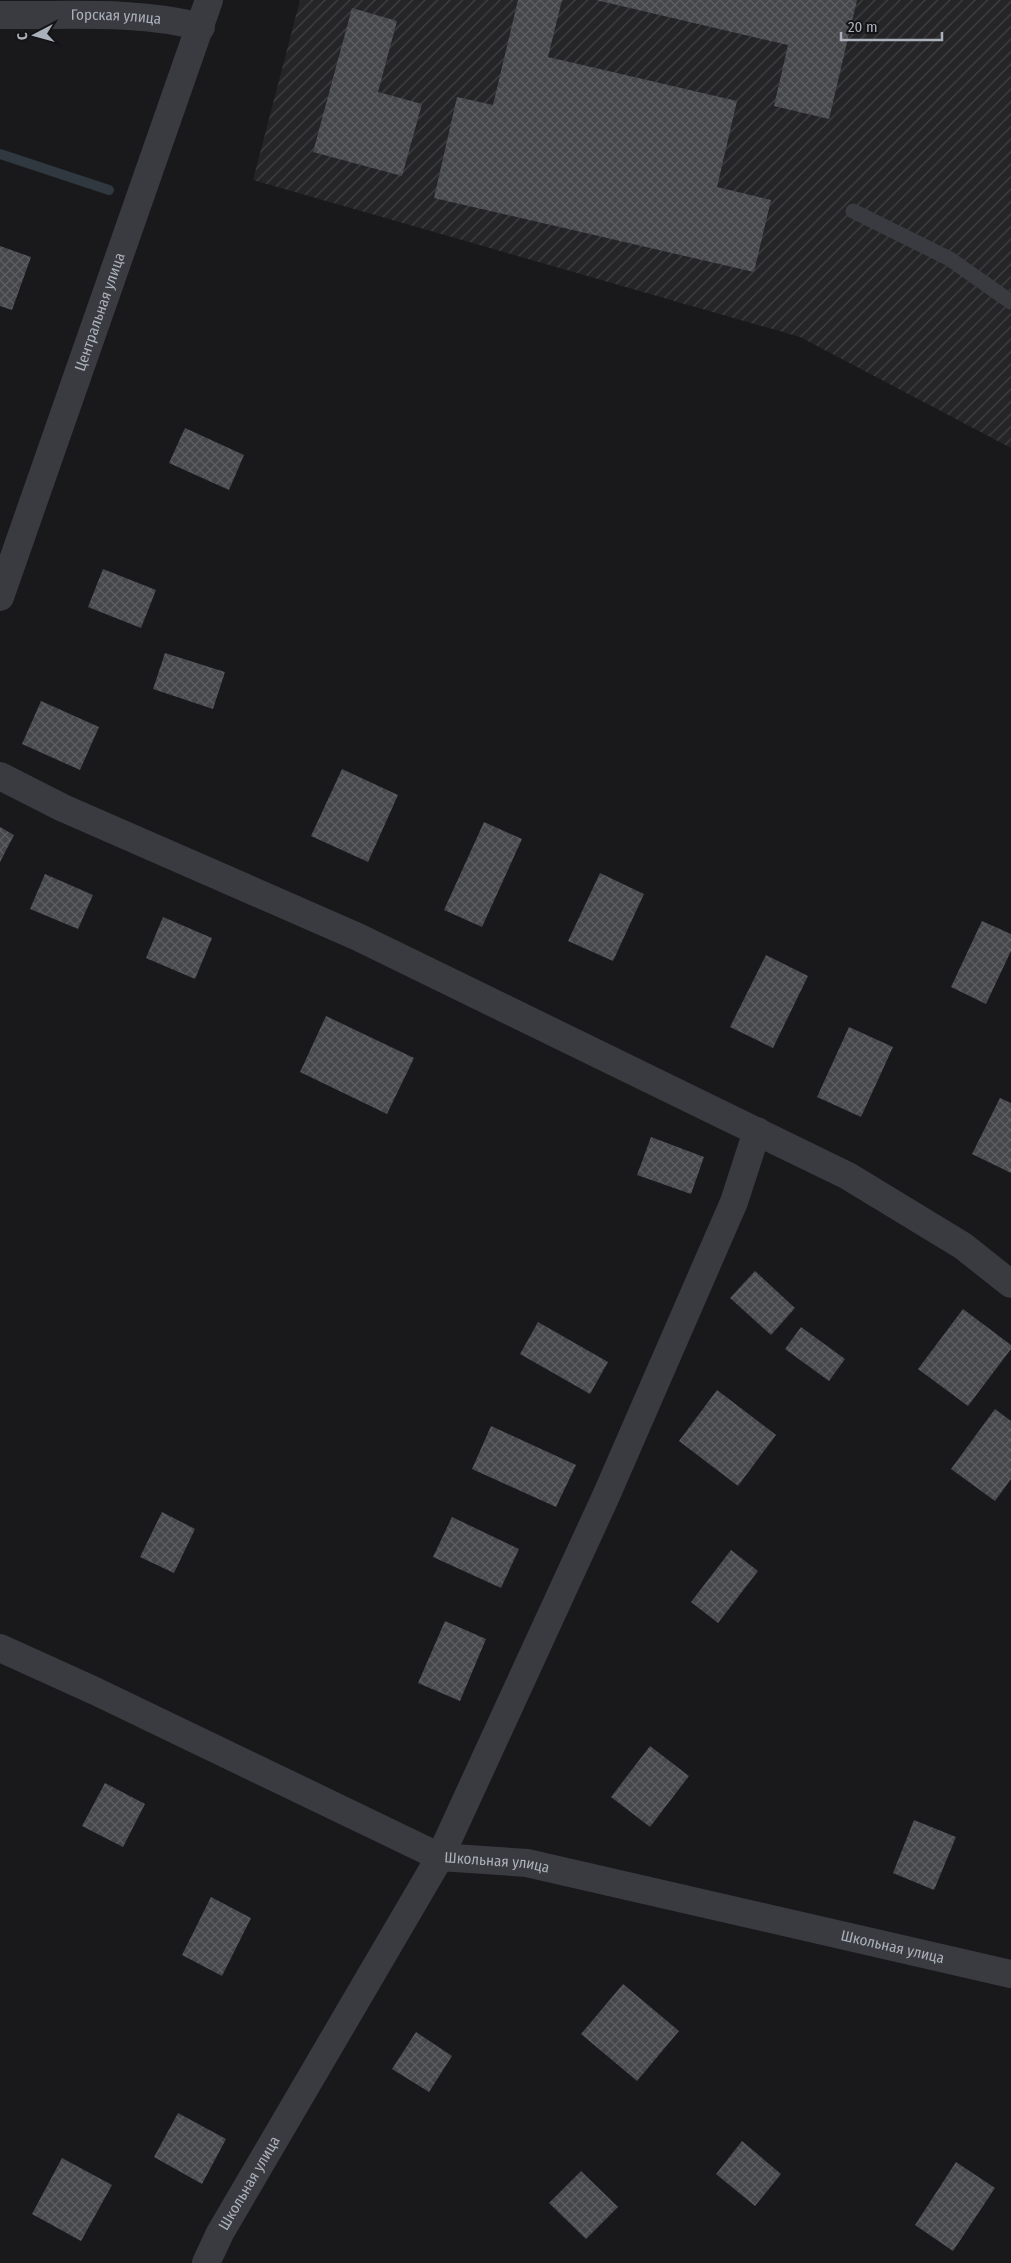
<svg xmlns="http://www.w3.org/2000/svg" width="1011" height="2263" font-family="'Fira Sans Condensed',sans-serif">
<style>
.industrial{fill:url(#industrial-furrows)}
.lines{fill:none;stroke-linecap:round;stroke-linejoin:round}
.stream{stroke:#2f393f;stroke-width:10}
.building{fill:url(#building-cross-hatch)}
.service{stroke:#3a3b40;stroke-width:15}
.minor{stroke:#3a3b40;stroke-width:28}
.labels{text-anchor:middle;stroke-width:4;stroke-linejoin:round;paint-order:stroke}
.street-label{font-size:15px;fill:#abb1ba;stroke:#141416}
</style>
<defs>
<pattern id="industrial-furrows" width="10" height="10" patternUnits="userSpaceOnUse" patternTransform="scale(1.25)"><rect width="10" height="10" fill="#252528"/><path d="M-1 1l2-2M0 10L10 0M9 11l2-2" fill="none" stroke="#424245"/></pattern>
<pattern id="building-cross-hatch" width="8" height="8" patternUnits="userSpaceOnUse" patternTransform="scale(1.25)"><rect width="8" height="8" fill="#45474b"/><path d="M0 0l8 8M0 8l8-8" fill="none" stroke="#5d5f63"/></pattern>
</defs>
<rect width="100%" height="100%" fill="#19191b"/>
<!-- industrial -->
<path class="industrial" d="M300 0H1011V448L800 337 253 180Z"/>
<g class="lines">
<!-- stream -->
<path class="stream" d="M0 154 109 190"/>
</g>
<!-- building -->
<path class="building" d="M518 0H562L548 57 737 101 717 187 771 200 754 272 434 198 457 97 493 105Z
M596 0H857L829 119 774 106 788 45Z
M352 8 397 21 378 92 422 104 402 176 313 152Z
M0 246 31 257 12 310 0 306Z
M185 428 244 455 229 490 169 463Z
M103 569 156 590 141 628 88 607Z
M165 653 225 672 213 709 153 689Z
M41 701 99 727 80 770 22 744Z
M342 769 398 795 368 862 311 836Z
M484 822 522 839 482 927 444 910Z
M0 827 14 835 0 862Z
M600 873 644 894 613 961 568 941Z
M45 874 93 895 78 929 30 909Z
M163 917 212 938 195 979 146 958Z
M982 921 1011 934V951L986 1004 951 987Z
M766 955 808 976 773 1048 730 1027Z
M326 1016 414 1058 387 1114 300 1072Z
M849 1027 893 1047 861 1117 817 1097Z
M1000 1098 1011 1103V1173L972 1154Z
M651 1137 704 1157 691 1194 637 1175Z
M755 1271 795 1308 771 1335 730 1298Z
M963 1309 1011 1345V1349L968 1406 918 1369Z
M538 1322 608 1362 590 1394 520 1354Z
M801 1327 845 1359 829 1381 785 1349Z
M717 1390 776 1435 738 1486 679 1441Z
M995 1409 1011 1421V1479L995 1501 951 1469Z
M491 1426 576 1465 556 1507 472 1469Z
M162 1512 195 1529 174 1573 140 1557Z
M452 1517 519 1549 501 1588 433 1557Z
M731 1550 758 1571 718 1623 691 1602Z
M445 1621 486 1639 460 1701 418 1683Z
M650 1746 689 1776 650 1827 611 1797Z
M105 1783 145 1804 123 1847 82 1826Z
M914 1820 956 1837 934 1890 893 1873Z
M211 1897 251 1918 222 1976 182 1955Z
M623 1984 679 2031 637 2081 581 2034Z
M416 2032 452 2056 429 2092 392 2069Z
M178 2113 226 2139 202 2184 154 2157Z
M742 2141 781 2174 755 2206 716 2174Z
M62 2158 112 2185 81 2241 32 2214Z
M956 2162 995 2188 953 2251 915 2225Z
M581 2171 618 2207 586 2239 549 2203Z"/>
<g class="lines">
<!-- service -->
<path class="service" d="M853 211 950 259 1011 302"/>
<!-- minor -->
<g class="minor">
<path id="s1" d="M0 15C65 16 138 10 201 27"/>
<path id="s2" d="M0 597 209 0"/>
<path d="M0 776 63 808 358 937 848 1176 963 1246 1011 1284"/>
<path d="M0 1648 95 1691 440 1857 606 1496 734 1202 757 1131"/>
<path id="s3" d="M206 2263 220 2233 440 1857 527 1863 1011 1974"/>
</g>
</g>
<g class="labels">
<!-- street labels -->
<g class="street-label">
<text dy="5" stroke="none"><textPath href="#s1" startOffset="116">Горская улица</textPath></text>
<text dy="5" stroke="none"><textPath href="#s2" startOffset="302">Центральная улица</textPath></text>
<text dy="5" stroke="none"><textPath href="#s3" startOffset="526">Школьная улица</textPath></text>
<text dy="5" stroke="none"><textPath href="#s3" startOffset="931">Школьная улица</textPath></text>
<text dy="5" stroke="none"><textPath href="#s3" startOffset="91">Школьная улица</textPath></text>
</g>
</g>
<!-- north arrow -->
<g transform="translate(35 35) rotate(264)" stroke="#141416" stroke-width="4" paint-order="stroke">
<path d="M0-4L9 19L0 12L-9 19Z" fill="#abb1ba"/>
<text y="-8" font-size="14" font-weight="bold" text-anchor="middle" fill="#abb1ba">С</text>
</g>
<!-- scale -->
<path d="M841 32v8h101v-8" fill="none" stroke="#abb1ba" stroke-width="2.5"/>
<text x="848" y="32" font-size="15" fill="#abb1ba" stroke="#141416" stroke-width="4" paint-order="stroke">20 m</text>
</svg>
